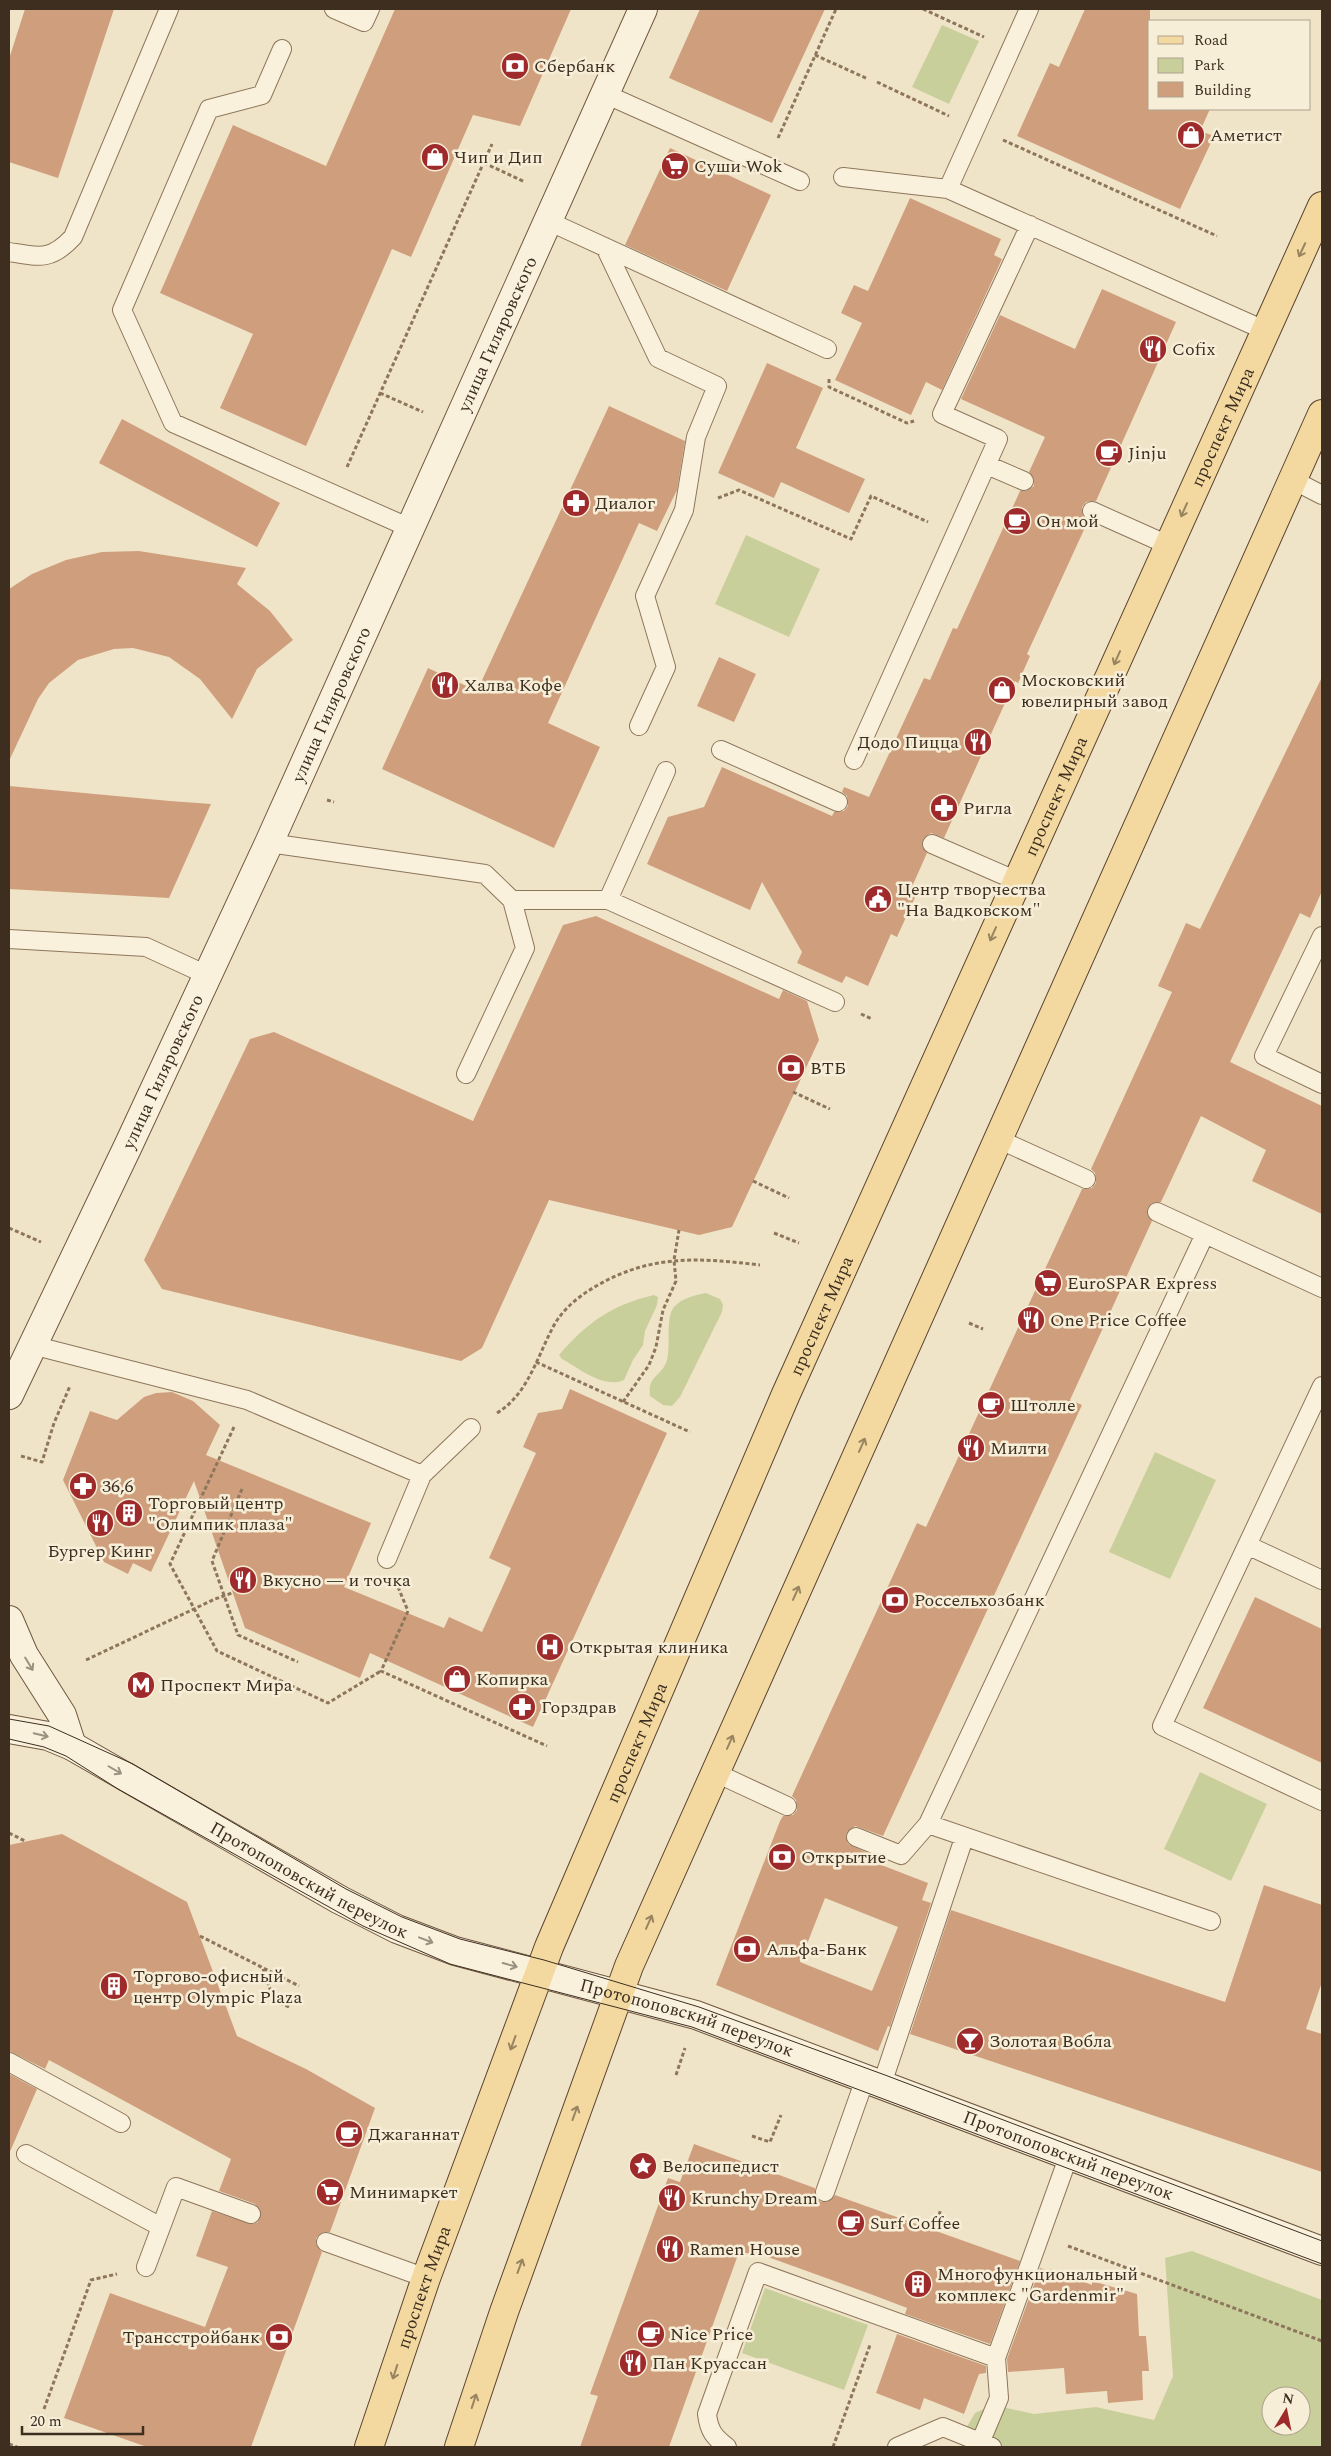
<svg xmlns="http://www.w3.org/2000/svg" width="1331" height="2456" font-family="Spectral,serif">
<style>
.green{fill:#c9cf9b;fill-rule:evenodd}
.building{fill:#cf9f7d;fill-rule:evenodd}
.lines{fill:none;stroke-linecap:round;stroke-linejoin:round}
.lane-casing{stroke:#8d765c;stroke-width:20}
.secondary-casing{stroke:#6f573f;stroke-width:30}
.primary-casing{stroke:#5b4430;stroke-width:30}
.path{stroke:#8d765c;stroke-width:3;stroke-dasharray:4 2.5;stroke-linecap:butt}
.lane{stroke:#faf1dc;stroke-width:18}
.secondary{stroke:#faf1dc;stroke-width:28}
.primary{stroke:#f3d9a0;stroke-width:28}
.tram{stroke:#3d2e20;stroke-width:1}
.oneway{stroke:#988460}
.oneway2{stroke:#9c907e}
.labels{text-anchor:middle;stroke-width:5;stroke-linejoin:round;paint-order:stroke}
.poi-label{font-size:18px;fill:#3d2e20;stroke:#f7eed8;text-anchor:start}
.street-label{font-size:18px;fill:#3d2e20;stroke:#f7eed8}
</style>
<rect width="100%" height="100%" fill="#f0e4c8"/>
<!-- green -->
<path class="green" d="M942 25 979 41 949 104 912 87Z
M746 535 820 569 789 637 715 604Z
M706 1293 720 1299 723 1305 722 1312 680 1397 672 1406 663 1405 650 1396C647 1375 662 1377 667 1360 671 1344 665 1318 674 1307 682 1298 695 1295 706 1293Z
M654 1295 658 1297 657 1305 645 1331 643 1345 633 1360 624 1380C604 1389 580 1369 562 1359L559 1355C588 1322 611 1305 654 1295Z
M1155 1452 1216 1480 1170 1579 1109 1552Z
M1200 1772 1267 1804 1231 1881 1164 1849Z
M1192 2251 1322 2300V2447H966L964 2432 975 2413 993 2405 1034 2414 1096 2407 1154 2420 1173 2376 1165 2258ZM1271 2396H1301V2426H1271Z
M765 2288 868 2325 844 2390 742 2353Z"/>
<!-- building -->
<path class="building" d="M25 9H114L58 178 9 162V59Z
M395 9H571L520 126 473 115 411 257 392 249 306 446 220 408 253 334 160 293 233 125 326 166Z
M700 9H825L772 123 669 78Z
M1085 9H1150V109H1210L1200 131 1214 136 1180 209 1017 136 1050 63 1059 67Z
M670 148 771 195 727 291 625 245Z
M910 198 1001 239 994 255 1002 259 942 390 926 382 911 415 835 380 862 323 841 313 854 285 868 291Z
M1102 289 1176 322 1096 501 1086 502 1082 507 1083 517 1088 521 1027 654 1030 656 1018 683 1015 681 944 838 931 833 923 839 922 846 927 853 911 889 917 893 897 937 891 934 868 986 846 976 842 983 797 963 802 952 762 882 750 910 647 864 668 817 704 807 722 767 832 816 834 812 844 811 848 806 847 796 842 792 844 787 869 797 924 678 930 680 953 628 957 629 1020 491H1026L1034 486V479L1029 472 1045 437 961 399 1000 315 1075 349Z
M767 363 823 388 796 448 865 479 849 513 781 482 774 498 718 473Z
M609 406 685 441 677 490 657 531 639 523 548 723 600 747 554 848 382 769 428 668 477 691Z
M122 419 280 503 257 547 99 463Z
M139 551 246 568 237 584 270 611 293 640 257 669 232 719 200 679 169 657 133 648 114 649 78 660 49 683 38 699 9 761V589L32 574 66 560 102 552Z
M719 657 756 674 734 722 697 706Z
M1322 677V891L1310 918 1300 913 1230 1062 1322 1106V1214L1252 1181 1266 1150 1201 1116 1161 1202H1156L1148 1207 1147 1213 1152 1221 1070 1400 1082 1405 883 1836 855 1826 846 1834 848 1844 874 1856 871 1861 928 1883 922 1900 931 1903 890 2027 888 2026 878 2051 716 1985 780 1821 783 1816 793 1815 797 1810 796 1800 792 1796 917 1523 926 1527 1082 1189 1092 1188 1096 1183 1095 1173 1091 1169 1172 992 1158 986 1186 923 1200 929ZM825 1898 898 1927 872 1991 800 1962Z
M9 786 170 801 211 804 169 898 9 889Z
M596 916 779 999 783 990 807 1001 819 1040 732 1227 699 1235 549 1200 482 1348 461 1361 162 1289 144 1260 250 1039 274 1032 473 1121 563 925Z
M570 1389 667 1433 533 1727 370 1653 360 1678 245 1628 194 1481 151 1572 133 1563 128 1574 104 1562 63 1480 90 1411 117 1420 144 1397 156 1393 172 1392 193 1401 220 1425 206 1455 371 1523 344 1587 444 1628 449 1617 482 1632 511 1568 489 1558 536 1453 523 1447 538 1413 562 1409Z
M1255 1597 1322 1629V1763L1203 1708Z
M62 1834 187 1902 237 2036 306 2069 375 2108 330 2232H324L316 2238V2244L322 2252 251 2447H147L64 2418 110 2293 205 2327 228 2267 196 2256 212 2211 252 2224 258 2222 261 2213 255 2204 219 2191 231 2159 49 2060 45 2069 9 2051V1845Z
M1264 1885 1322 1905V1982L1306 2029 1322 2034V2172L910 2034 951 1910 1225 2002Z
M9 2074 37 2089 9 2154Z
M694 2144 812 2187 815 2188V2194L821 2202H827L835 2195 1020 2261 990 2344 905 2314 907 2308 873 2295 768 2257 739 2252 669 2447H580L598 2396 590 2394 668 2178 680 2182Z
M1040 2268 1049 2271 1050 2269 1092 2285V2281L1137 2294 1139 2336H1146L1149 2371H1142L1143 2400 1108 2403 1107 2391 1066 2394 1064 2368 1008 2372 1007 2359Z
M897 2334 986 2366V2373L979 2374 964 2414 924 2398 920 2410 876 2393Z"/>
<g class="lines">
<defs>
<path id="lane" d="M334 9 364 22 370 9
M1029 9 948 189 1264 330
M282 49 262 95 209 109 122 310 173 423 410 528
M605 94 800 181
M843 177 948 189
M548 221 827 349
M605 247 658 358 717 386 696 437 684 510 645 596 666 667 639 726
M9 252C39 257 51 261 73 237L169 9
M987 465 1024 481
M1293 480 1322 495
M1092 511 1168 545
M721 750 838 802
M854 760 998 439 942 414 1030 225
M269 843 485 874 512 900 525 948 466 1074
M932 844 1017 881
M512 900H608L835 1002
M608 900 666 771
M1322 936 1264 1056 1322 1084
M9 939 146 947 207 975
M998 1139 1086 1179
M1157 1212 1205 1234
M32 1345 247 1400 422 1475 471 1428
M1322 1386 1162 1726 1322 1801
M1247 1545 1322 1580
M387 1559 422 1475
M716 1773 787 1806
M856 1837 901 1855 928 1824
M1211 1921 928 1824 1205 1234 1322 1288
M9 2062 121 2123
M882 2084 964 1838
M26 2154 161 2227
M825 2192 865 2079
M326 2242 426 2278
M146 2267 176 2187 251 2214
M980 2443 999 2398 996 2358 1069 2155
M727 2447C714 2437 709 2431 707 2414L758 2272 996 2358
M897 2447 943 2427 992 2447"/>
<g id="secondary">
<path id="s1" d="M9 1395 129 1144 269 843 643 9"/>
<path d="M9 1620 24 1655 62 1715 72 1746"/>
<path id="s2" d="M9 1729 48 1736 72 1746 340 1900 397 1929 455 1951 696 2015 1322 2251"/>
</g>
<g id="primary">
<path id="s3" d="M369 2447 426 2278 549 1947 786 1394 1322 206"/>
<path d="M459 2447 504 2312 629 1966 1322 414"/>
</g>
</defs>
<!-- lane casing -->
<use href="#lane" class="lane-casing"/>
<!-- secondary casing -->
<use href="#secondary" class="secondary-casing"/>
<!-- primary casing -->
<use href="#primary" class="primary-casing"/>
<!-- path -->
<path class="path" d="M923 9 984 37
M815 55 868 79
M877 82 949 116
M778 138 836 9
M1003 140 1217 236
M484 163 525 182
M829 379V387L907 423 914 421
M380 393 423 412
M347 467 492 144
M718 498 739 490 851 539 871 496 928 522
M327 800 334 802
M861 1014 872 1019
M793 1092 830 1109
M753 1181 789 1198
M9 1228 41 1242
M774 1233 799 1243
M969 1323 983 1329
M536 1362 690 1432
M623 1402 649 1365 656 1347 663 1310 676 1281 674 1260 679 1230
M497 1413C527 1395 537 1358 552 1329 562 1309 579 1296 598 1285 653 1254 699 1258 760 1265
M234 1427 170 1564 217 1651 328 1703 381 1671
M21 1456 42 1462 54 1423 70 1386
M242 1489 212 1561 238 1635 298 1662
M398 1587 408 1611 381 1671 547 1746
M86 1660 215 1599 232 1593
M9 1833 25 1841
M200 1936 299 1986
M263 1969 274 2000 289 2007
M676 2075 685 2048
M752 2136 770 2142 781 2115
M939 2215 941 2209
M1068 2246 1322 2341
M44 2409 91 2280 117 2274
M9 2444 17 2447
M833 2447 870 2345"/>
<!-- lane -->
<use href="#lane" class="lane"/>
<!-- secondary -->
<use href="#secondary" class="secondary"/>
<!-- primary -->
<use href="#primary" class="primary"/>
<!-- tram -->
<path class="tram" d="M9 1719 49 1726 133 1764 346 1889 402 1917 460 1939 544 1960 699 2007 885 2075 1322 2241
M9 1739 44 1747 66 1756 118 1789 363 1926 450 1964 692 2027 1322 2264"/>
</g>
<!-- one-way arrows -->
<defs><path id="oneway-shaft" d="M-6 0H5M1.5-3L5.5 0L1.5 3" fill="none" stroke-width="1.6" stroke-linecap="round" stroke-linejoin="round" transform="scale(1.25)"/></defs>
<g class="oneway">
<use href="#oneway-shaft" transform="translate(1302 250) rotate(115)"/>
<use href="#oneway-shaft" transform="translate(1184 510) rotate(114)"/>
<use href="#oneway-shaft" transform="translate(1117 658) rotate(114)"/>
<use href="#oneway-shaft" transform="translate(993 934) rotate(114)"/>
<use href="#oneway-shaft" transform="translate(862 1445) rotate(-66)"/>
<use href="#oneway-shaft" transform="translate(796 1593) rotate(-66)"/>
<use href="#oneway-shaft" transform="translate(730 1742) rotate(-66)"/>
<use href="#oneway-shaft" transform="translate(649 1922) rotate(-66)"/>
<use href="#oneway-shaft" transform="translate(513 2043) rotate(110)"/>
<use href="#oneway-shaft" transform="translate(575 2113) rotate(-70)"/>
<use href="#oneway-shaft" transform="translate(520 2266) rotate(-70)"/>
<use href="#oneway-shaft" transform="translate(395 2372) rotate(108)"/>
<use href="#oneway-shaft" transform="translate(474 2401) rotate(-72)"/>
</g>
<g class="oneway2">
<use href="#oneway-shaft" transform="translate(29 1664) rotate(59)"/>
<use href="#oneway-shaft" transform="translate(41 1735) rotate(14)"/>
<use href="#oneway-shaft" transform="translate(115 1770) rotate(30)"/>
<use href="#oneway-shaft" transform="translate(426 1940) rotate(21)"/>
<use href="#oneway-shaft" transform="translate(510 1965) rotate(15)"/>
</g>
<!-- icons -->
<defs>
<symbol id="bank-disc" viewBox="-11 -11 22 22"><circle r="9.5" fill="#9e2a2b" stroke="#f7eed8"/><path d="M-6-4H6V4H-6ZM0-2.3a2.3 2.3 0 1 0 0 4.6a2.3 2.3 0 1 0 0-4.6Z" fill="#fff"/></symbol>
<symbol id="shop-disc" viewBox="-11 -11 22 22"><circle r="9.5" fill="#9e2a2b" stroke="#f7eed8"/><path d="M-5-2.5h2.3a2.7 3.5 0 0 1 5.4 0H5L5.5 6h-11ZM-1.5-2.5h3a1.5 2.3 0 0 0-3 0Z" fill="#fff"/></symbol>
<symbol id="supermarket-disc" viewBox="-11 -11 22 22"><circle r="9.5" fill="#9e2a2b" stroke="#f7eed8"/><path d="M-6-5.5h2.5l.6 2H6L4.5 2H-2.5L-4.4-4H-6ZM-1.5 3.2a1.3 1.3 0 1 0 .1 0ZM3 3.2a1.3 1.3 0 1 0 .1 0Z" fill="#fff"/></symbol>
<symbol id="restaurant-disc" viewBox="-11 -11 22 22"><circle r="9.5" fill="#9e2a2b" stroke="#f7eed8"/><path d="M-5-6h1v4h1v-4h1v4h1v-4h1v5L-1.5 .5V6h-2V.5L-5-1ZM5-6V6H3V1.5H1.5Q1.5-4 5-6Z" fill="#fff"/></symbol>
<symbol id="cafe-disc" viewBox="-11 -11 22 22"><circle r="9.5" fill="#9e2a2b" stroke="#f7eed8"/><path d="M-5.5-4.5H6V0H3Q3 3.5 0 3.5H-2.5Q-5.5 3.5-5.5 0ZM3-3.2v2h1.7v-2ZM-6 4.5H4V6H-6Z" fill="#fff"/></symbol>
<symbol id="pharmacy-disc" viewBox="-11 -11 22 22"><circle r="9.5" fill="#9e2a2b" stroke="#f7eed8"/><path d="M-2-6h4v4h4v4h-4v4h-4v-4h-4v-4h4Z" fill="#fff"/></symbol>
<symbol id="civic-disc" viewBox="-11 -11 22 22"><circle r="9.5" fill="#9e2a2b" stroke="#f7eed8"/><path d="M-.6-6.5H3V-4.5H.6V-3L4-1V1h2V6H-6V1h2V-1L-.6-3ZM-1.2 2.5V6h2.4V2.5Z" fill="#fff"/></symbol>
<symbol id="building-disc" viewBox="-11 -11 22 22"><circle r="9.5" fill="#9e2a2b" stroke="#f7eed8"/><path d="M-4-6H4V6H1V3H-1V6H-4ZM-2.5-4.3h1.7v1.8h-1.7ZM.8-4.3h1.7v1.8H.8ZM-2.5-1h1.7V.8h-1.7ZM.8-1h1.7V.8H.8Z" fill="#fff"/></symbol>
<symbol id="hospital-disc" viewBox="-11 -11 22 22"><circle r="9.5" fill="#9e2a2b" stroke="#f7eed8"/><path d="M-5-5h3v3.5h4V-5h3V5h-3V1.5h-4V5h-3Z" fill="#fff"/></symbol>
<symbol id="metro-disc" viewBox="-11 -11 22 22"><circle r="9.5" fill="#9e2a2b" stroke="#f7eed8"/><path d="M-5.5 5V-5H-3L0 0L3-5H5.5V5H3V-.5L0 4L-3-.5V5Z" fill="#fff"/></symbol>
<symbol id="bar-disc" viewBox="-11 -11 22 22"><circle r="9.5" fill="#9e2a2b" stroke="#f7eed8"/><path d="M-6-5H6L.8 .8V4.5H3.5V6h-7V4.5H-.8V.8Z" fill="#fff"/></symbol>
<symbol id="sight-disc" viewBox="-11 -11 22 22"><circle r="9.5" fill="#9e2a2b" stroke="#f7eed8"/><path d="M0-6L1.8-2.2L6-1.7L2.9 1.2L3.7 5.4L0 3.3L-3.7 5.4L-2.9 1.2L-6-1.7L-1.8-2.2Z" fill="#fff"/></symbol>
</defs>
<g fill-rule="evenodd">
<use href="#bank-disc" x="499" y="50" width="32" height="32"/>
<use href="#shop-disc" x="1175" y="119" width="32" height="32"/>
<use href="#shop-disc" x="419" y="141" width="32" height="32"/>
<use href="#supermarket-disc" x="659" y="150" width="32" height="32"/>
<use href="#restaurant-disc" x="1137" y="333" width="32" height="32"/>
<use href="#cafe-disc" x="1093" y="437" width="32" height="32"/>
<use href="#pharmacy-disc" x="560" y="487" width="32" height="32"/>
<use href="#cafe-disc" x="1001" y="505" width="32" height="32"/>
<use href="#restaurant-disc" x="429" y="669" width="32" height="32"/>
<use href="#shop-disc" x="986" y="674" width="32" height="32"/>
<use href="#restaurant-disc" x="962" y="726" width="32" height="32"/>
<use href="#pharmacy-disc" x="928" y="792" width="32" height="32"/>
<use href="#civic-disc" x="862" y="883" width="32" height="32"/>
<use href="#bank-disc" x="775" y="1052" width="32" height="32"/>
<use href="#supermarket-disc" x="1032" y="1267" width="32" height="32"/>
<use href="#restaurant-disc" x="1015" y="1304" width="32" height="32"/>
<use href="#cafe-disc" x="975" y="1389" width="32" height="32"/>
<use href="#restaurant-disc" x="955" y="1432" width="32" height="32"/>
<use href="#pharmacy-disc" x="67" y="1470" width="32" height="32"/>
<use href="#building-disc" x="113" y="1497" width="32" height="32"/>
<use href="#restaurant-disc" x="84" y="1507" width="32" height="32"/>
<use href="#restaurant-disc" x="227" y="1564" width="32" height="32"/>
<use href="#bank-disc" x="879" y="1584" width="32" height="32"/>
<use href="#hospital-disc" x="534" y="1631" width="32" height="32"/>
<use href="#shop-disc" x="441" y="1663" width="32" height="32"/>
<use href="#metro-disc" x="125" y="1669" width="32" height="32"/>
<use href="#pharmacy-disc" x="506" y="1691" width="32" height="32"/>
<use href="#bank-disc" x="766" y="1841" width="32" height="32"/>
<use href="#bank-disc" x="731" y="1933" width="32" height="32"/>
<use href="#building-disc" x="98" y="1970" width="32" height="32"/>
<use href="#bar-disc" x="954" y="2025" width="32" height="32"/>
<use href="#cafe-disc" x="333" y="2118" width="32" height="32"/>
<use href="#sight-disc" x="627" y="2150" width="32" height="32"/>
<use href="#supermarket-disc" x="314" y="2176" width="32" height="32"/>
<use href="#restaurant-disc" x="656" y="2182" width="32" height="32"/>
<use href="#cafe-disc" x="835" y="2207" width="32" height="32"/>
<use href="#restaurant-disc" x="654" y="2233" width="32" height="32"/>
<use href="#building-disc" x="902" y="2268" width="32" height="32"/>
<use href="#cafe-disc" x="635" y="2318" width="32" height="32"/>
<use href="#bank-disc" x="263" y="2321" width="32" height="32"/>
<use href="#restaurant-disc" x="617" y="2347" width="32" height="32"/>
</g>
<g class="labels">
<!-- poi labels -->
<g class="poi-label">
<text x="534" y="72">Сбербанк</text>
<text x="1210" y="141">Аметист</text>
<text x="454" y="163">Чип и Дип</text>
<text x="694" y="172">Суши Wok</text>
<text x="1172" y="355">Cofix</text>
<text x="1128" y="459">Jinju</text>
<text x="595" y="509">Диалог</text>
<text x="1036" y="527">Он мой</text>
<text x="1021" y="686">Московский<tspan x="1021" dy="21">ювелирный завод</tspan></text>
<text x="464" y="691">Халва Кофе</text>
<text x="959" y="748" text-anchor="end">Додо Пицца</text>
<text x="963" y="814">Ригла</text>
<text x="897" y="895">Центр творчества<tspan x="897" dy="21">"На Вадковском"</tspan></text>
<text x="810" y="1074">ВТБ</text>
<text x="1067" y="1289">EuroSPAR Express</text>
<text x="1050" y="1326">One Price Coffee</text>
<text x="1010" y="1411">Штолле</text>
<text x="990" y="1454">Милти</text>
<text x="102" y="1492">36,6</text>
<text x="148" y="1509">Торговый центр<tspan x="148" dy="21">"Олимпик плаза"</tspan></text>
<text x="100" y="1557" text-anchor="middle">Бургер Кинг</text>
<text x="262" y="1586">Вкусно — и точка</text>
<text x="914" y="1606">Россельхозбанк</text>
<text x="569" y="1653">Открытая клиника</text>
<text x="476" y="1685">Копирка</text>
<text x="160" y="1691">Проспект Мира</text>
<text x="541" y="1713">Горздрав</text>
<text x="801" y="1863">Открытие</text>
<text x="766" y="1955">Альфа-Банк</text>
<text x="133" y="1982">Торгово-офисный<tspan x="133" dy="21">центр Olympic Plaza</tspan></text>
<text x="989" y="2047">Золотая Вобла</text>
<text x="368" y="2140">Джаганнат</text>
<text x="662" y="2172">Велосипедист</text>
<text x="349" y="2198">Минимаркет</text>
<text x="691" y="2204">Krunchy Dream</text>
<text x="870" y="2229">Surf Coffee</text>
<text x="689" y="2255">Ramen House</text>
<text x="937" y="2280">Многофункциональный<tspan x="937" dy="21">комплекс "Gardenmir"</tspan></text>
<text x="670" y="2340">Nice Price</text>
<text x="260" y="2343" text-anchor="end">Трансстройбанк</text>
<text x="652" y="2369">Пан Круассан</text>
</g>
<!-- street labels -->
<g class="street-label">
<text dy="6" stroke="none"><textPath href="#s1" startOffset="1168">улица Гиляровского</textPath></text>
<text dy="6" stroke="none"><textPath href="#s3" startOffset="2194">проспект Мира</textPath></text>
<text dy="6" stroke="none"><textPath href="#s1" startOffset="762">улица Гиляровского</textPath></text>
<text dy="6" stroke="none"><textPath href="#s3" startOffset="1789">проспект Мира</textPath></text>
<text dy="6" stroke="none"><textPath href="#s1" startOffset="358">улица Гиляровского</textPath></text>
<text dy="6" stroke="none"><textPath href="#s3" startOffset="1219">проспект Мира</textPath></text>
<text dy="6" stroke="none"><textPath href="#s3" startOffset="754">проспект Мира</textPath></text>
<text dy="6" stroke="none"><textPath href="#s2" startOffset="338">Протопоповский переулок</textPath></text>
<text dy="6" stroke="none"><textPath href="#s2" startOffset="742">Протопоповский переулок</textPath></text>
<text dy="6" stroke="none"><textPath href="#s2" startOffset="1148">Протопоповский переулок</textPath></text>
<text dy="6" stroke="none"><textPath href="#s3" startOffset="169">проспект Мира</textPath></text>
</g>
</g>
<!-- border -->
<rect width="1331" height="2456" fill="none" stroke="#3d2e20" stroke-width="20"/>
<!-- legend -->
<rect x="1148" y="20" width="162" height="90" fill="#f7eed8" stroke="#ada18e"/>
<rect x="1158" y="36" width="25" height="8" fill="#f3d9a0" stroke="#ada18e"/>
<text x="1194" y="45" font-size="15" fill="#3d2e20">Road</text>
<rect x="1158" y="58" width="25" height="15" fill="#c9cf9b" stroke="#ada18e"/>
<text x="1194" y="70" font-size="15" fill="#3d2e20">Park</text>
<rect x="1158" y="82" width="25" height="15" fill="#cf9f7d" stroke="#ada18e"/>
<text x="1194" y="95" font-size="15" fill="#3d2e20">Building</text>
<!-- north arrow -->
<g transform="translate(1286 2411) rotate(10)"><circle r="24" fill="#f7eed8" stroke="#ada18e"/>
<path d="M0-4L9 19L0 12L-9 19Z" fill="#9e2a2b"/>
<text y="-8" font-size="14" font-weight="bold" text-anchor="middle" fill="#3d2e20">N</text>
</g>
<!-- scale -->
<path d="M22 2426v8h121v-8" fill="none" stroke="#3d2e20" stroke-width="2.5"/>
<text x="30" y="2426" font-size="15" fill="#3d2e20" stroke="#f7eed8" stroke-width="4" paint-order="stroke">20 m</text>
</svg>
